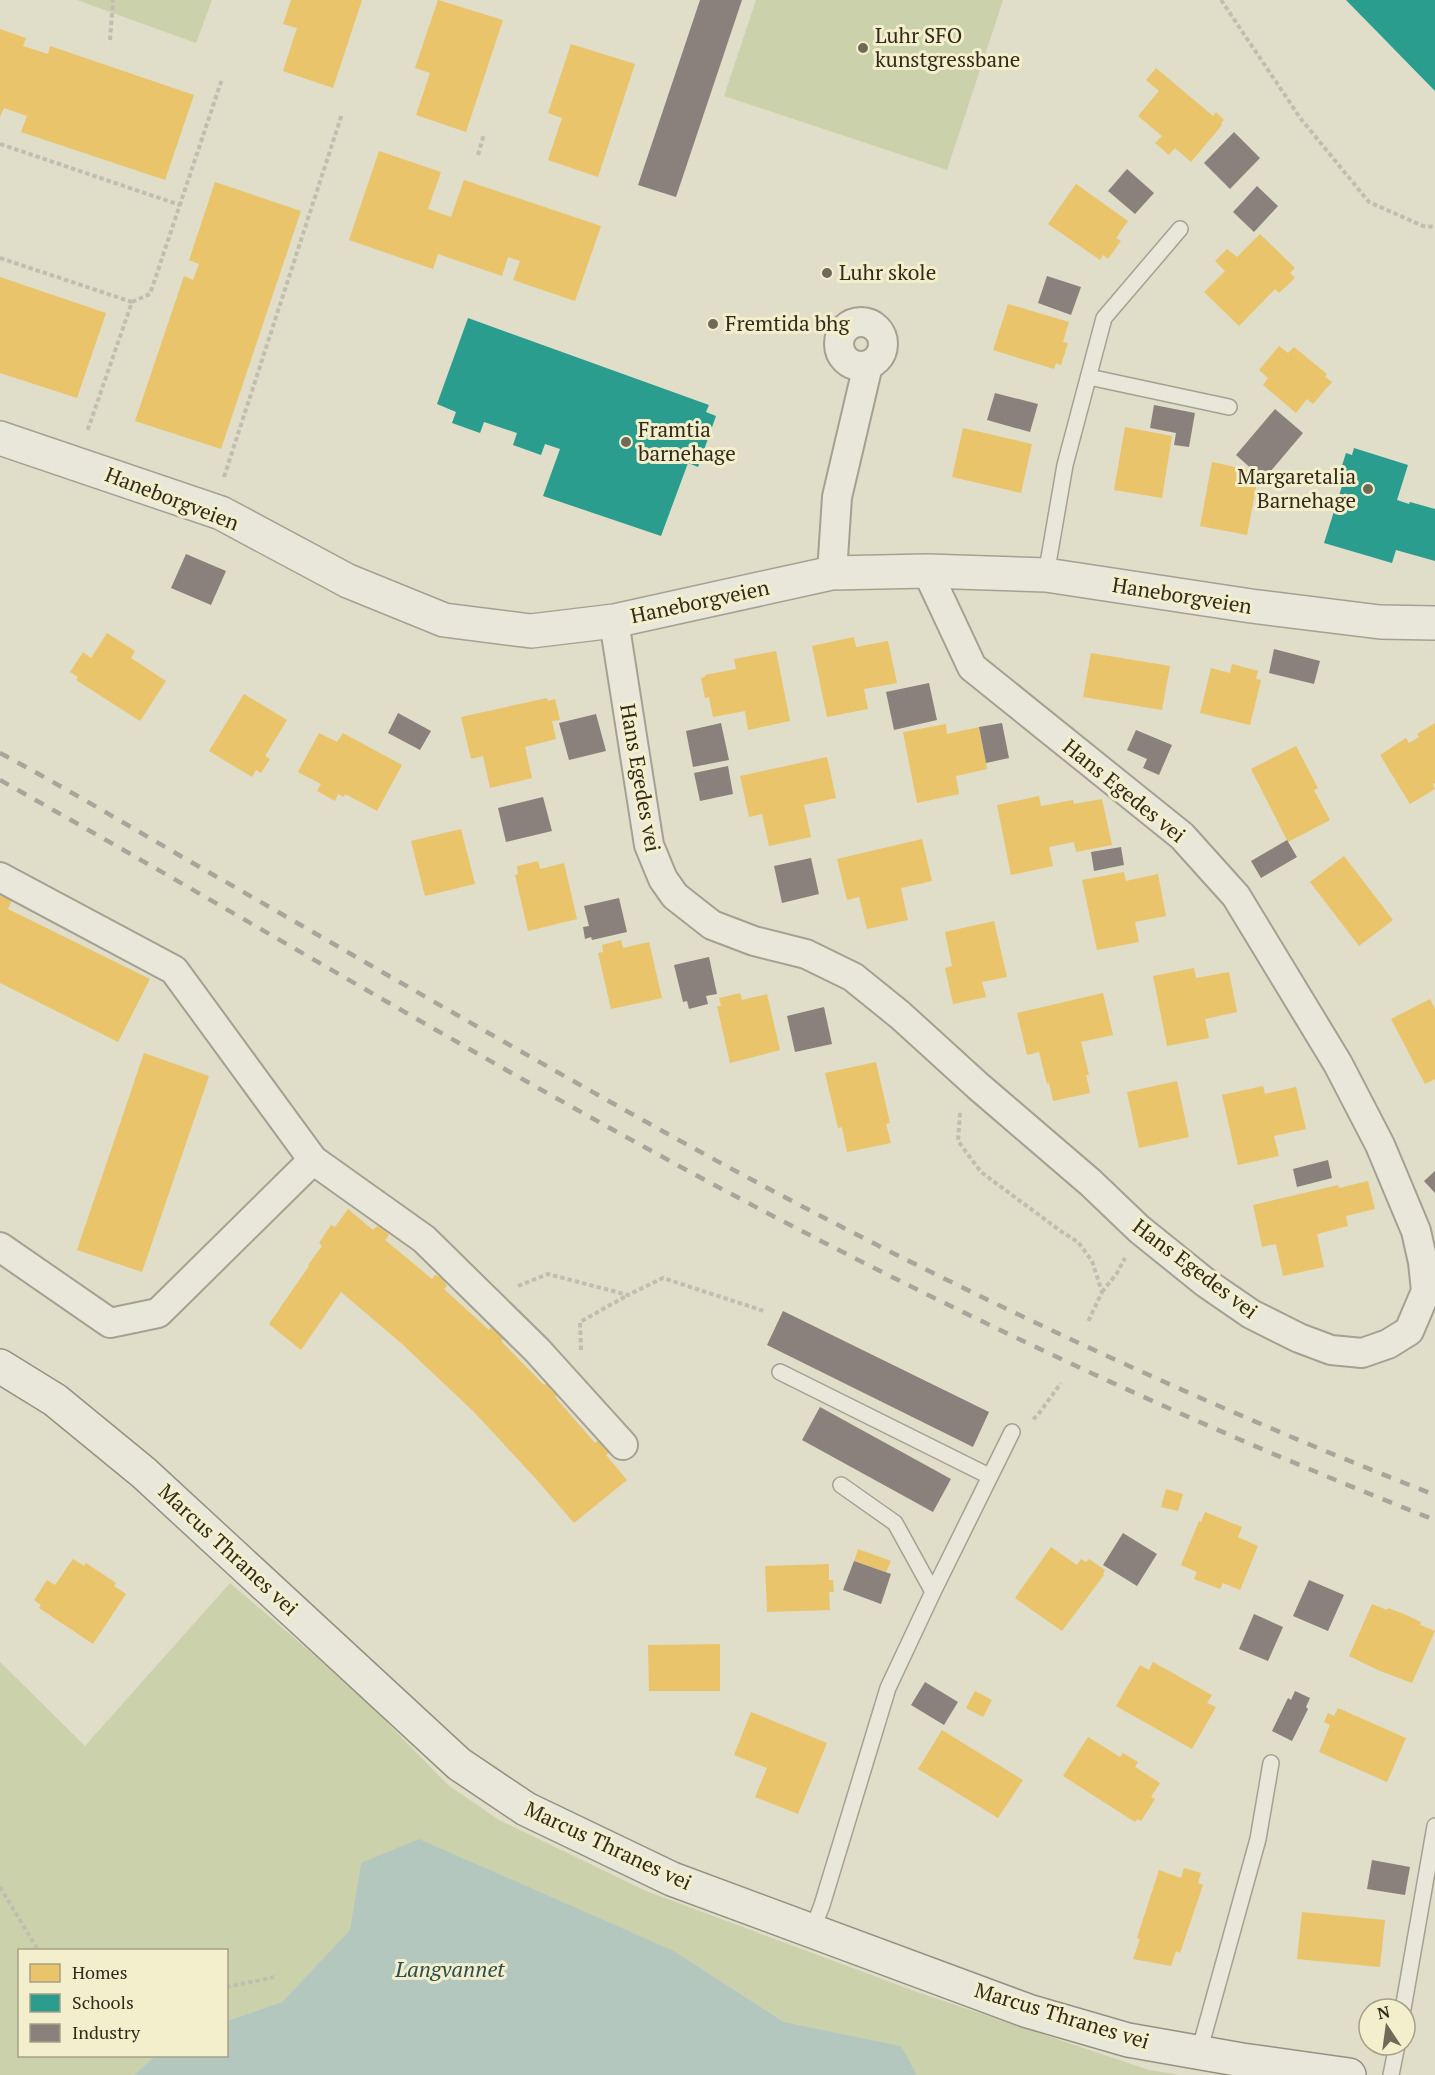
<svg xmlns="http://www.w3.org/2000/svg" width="1435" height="2075" font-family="'PT Serif',serif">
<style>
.green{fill:#cbd1ab}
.water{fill:#b4c7be}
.homes{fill:#e9c46a}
.schools{fill:#2a9d8f}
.industry{fill:#8a817c}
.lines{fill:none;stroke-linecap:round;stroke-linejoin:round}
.service-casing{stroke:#a5a192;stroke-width:18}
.minor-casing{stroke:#a5a192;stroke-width:32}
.tertiary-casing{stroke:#a5a192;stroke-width:36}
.secondary-casing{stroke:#959182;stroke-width:36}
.path{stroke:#c1beb1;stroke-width:4;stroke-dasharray:4.5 3;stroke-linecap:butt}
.service{stroke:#e8e7da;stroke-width:15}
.minor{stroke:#e8e7da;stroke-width:28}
.tertiary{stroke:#e8e7da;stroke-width:33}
.secondary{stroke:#e8e7da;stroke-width:33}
.rail{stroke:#a8a59a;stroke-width:4.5;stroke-dasharray:10 10;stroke-linecap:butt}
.poi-dot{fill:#6f6958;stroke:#f3efcd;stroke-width:2}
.labels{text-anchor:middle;stroke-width:6;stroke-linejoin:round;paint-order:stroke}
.poi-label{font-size:21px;fill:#322b1c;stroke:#f3efcd;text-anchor:start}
.street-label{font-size:21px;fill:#322b1c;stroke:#f3efcd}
.water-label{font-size:22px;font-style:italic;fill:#2b4e52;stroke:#f3efcd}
</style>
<rect width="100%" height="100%" fill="#e0ddc8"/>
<!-- green -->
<path class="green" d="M77 0H212L196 43Z
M756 0H1003L947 170 724 96Z
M230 1583 356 1691 448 1785 499 1820 646 1891 917 1992 1149 2070 1180 2075H917L900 2046 784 2022 674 1951 361 1863 351 1930 282 2002 227 2021 226 1950H20V2056H155L134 2075H0V1662L85 1746Z"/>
<!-- water -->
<path class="water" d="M419 1839 674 1951 784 2022 901 2046 917 2075H134L155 2056H226L227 2021 282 2002 350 1930 361 1863Z"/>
<!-- homes -->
<path class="homes" d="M291 0H362L333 88 283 71 297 28 283 24Z
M438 0 503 20 466 132 416 115 430 73 415 68Z
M0 29 26 38 23 46 48 54 50 46 194 95 165 180 21 132 27 116 4 108 0 117Z
M571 44 635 64 598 177 548 160 562 118 548 113Z
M1156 68 1213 116 1216 112 1224 120 1221 123 1222 125 1191 162 1175 148 1169 155 1155 143 1162 136 1138 116 1159 91 1146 80Z
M379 151 441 172 428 209 451 217 464 180 601 226 575 301 513 280 520 261 508 257 502 276 438 254 433 269 349 240Z
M215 182 301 211 221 449 135 421 184 276 193 280 199 264 189 260Z
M1076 184 1128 221 1116 238 1121 241 1108 259 1103 255 1100 260 1048 224Z
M1260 234 1295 268 1290 273 1295 278 1279 293 1275 289 1239 326 1204 292 1225 271 1215 261 1227 249 1237 257Z
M0 277 106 313 77 398 0 373Z
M1008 304 1069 322 1063 342 1068 343 1061 365 1056 363 1054 369 993 350Z
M1279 346 1288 353 1294 347 1327 374 1325 377 1332 382 1313 404 1307 399 1296 413 1263 385 1268 378 1259 370Z
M1125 427 1172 436 1162 498 1114 490Z
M963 428 1032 444 1021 493 952 477Z
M1212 462 1259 472 1247 535 1200 526Z
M107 633 135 651 131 658 166 681 140 721 76 680 78 677 70 672 83 652 91 658Z
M854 637 856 647 888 641 897 683 864 689 868 709 827 717 812 646Z
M776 651 790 721 748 730 745 711 713 717 709 697 705 698 701 678 705 677V675L736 669 734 659Z
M1091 653 1170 666 1162 710 1083 697Z
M1232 664 1258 671 1256 679 1261 680 1250 725 1200 713 1211 668 1230 673Z
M244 694 287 720 265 756 270 759 261 773 256 770 252 777 209 751Z
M547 698 548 701 555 699 560 720 552 721 556 739 525 747 532 778 490 788 483 756 471 759 461 717Z
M1435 723V783L1433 784 1435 789 1410 804 1380 755 1406 738 1409 743 1419 737 1417 734Z
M946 724 947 734 979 727 987 769 956 776 959 794 917 803 903 732Z
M319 733 337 742 343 733 402 765 377 811 345 794 344 797 338 794 335 801 317 791 321 784 298 772Z
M1296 746 1318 788 1314 790 1330 820 1288 842 1251 769Z
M827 757 836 798 804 805 811 837 769 846 762 814 749 817 740 776Z
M1039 796 1041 806 1073 800 1074 804 1102 799 1112 845 1076 852 1074 842 1049 847 1053 866 1011 875 997 805Z
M461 829 475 884 425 896 411 841Z
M922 839 932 881 901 888 908 920 867 929 859 897 847 900 837 859Z
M1344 856 1393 920 1359 946 1310 882Z
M538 861 540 869 564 863 577 919 528 931 515 875 518 874 517 866Z
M1124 872 1126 881 1158 874 1166 916 1135 922 1139 942 1097 950 1082 880Z
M0 894 12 900 8 909 150 979 118 1042 0 983Z
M994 921 1007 977 982 982 986 997 953 1004 945 968 952 966 945 932Z
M621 940 623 948 649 942 662 998 611 1009 598 953 603 952 602 945Z
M1194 968 1196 978 1229 972 1237 1012 1205 1019 1209 1038 1167 1046 1153 976Z
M740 993 742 1000 767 994 780 1050 730 1063 717 1006H721L719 998Z
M1103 993 1113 1035 1081 1042 1089 1075H1086L1090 1093 1053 1101 1049 1083 1047 1084 1039 1052 1027 1055 1017 1013Z
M1430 999 1435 1009V1079L1425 1084 1391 1019Z
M144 1053 209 1076 142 1272 77 1250Z
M876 1062 890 1123 886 1124 891 1143 847 1152 842 1127 838 1128 825 1073Z
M1177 1081 1189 1137 1139 1148 1127 1092Z
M1263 1086 1265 1094 1296 1087 1306 1129 1274 1136 1279 1156 1238 1165 1222 1095Z
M1368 1181 1375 1209 1346 1216 1348 1226 1317 1234 1324 1267 1283 1276 1276 1244 1262 1247 1253 1205 1338 1185 1339 1188Z
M348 1209 373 1230 377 1226 381 1228 383 1226 386 1229 385 1231 389 1235 385 1240 432 1279 435 1275 440 1277 442 1275 445 1279 444 1281 447 1286 444 1289 489 1330 492 1326 498 1329 504 1338 501 1341 544 1385 548 1382 559 1394 555 1397 595 1443 599 1440 607 1447 610 1452 606 1455 627 1480 574 1523 537 1480 474 1412 401 1343 341 1292 301 1350 269 1324 309 1266 308 1265 322 1246 319 1243 331 1225 335 1227Z
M1166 1489 1183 1494 1178 1511 1161 1507Z
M1205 1512 1242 1527 1238 1537 1258 1546 1240 1590 1223 1583 1220 1589 1194 1579 1197 1572 1181 1565 1199 1521 1201 1522Z
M1051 1547 1077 1565 1081 1559 1086 1562 1089 1559 1105 1570 1103 1574 1104 1575 1062 1631 1015 1598Z
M858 1549 891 1561 886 1572 854 1561Z
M73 1559 84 1566 86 1563 116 1583 114 1586 126 1594 93 1644 39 1608 41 1605 34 1600 47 1580 55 1585Z
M829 1564V1580H833L834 1592H829L830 1610 767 1612 765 1566Z
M1372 1604 1387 1610 1388 1608 1404 1614 1421 1622 1420 1625 1435 1631 1412 1683 1380 1671 1349 1656Z
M720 1644V1691H649L648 1645Z
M1153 1662 1212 1695 1207 1703 1216 1707 1192 1749 1116 1706 1140 1665 1149 1670Z
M975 1691 992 1700 983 1717 966 1708Z
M1338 1708 1406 1738 1387 1782 1319 1752 1330 1725 1324 1722 1328 1713 1334 1716Z
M751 1712 827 1743 798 1814 755 1797 767 1768 734 1755Z
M942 1730 1023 1780 998 1818 918 1769Z
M1088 1737 1120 1757 1123 1753 1138 1762 1135 1767 1160 1783 1151 1797 1155 1799 1141 1821 1137 1819 1135 1822 1063 1776Z
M1184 1868 1201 1873 1198 1883 1203 1885 1180 1953 1176 1951 1171 1966 1133 1959 1140 1939 1137 1938 1159 1870 1181 1878Z
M1302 1912 1385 1920 1380 1967 1297 1959Z"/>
<!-- schools -->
<path class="schools" d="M1346 0H1435V91Z
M468 318 709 405 706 412 716 416 698 467 688 463 661 536 543 496 560 449 545 444 541 455 513 445 517 433 484 422 480 433 452 423 456 412 437 404Z
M1354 448 1408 465 1397 500 1409 504 1410 502 1435 509V561L1396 550 1392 563 1324 543 1342 486 1336 484 1346 453 1352 455Z"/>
<!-- industry -->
<path class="industry" d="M700 0H742L676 197 638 185Z
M1234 132 1260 158 1230 189 1204 163Z
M1127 169 1154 193 1135 214 1108 191Z
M1257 186 1278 206 1254 232 1233 212Z
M1047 276 1081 287 1071 315 1038 303Z
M995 393 1038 404 1030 432 987 420Z
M1154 405 1195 413 1189 447 1174 445 1176 433 1150 428Z
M1275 409 1303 433 1264 479 1259 475V472L1254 471 1236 455Z
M186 554 226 571 211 605 171 588Z
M1274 649 1320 661 1314 684 1269 673Z
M929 683 937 720 894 730 886 692Z
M398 713 431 731 420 750 388 733Z
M596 714 606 751 569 760 559 723Z
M721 723 729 760 693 767 686 731Z
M1002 723 1009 758 986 763 979 727Z
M1136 730 1172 745 1159 775 1143 768 1147 759 1127 750Z
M728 766 733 794 700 801 694 773Z
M543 797 552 831 506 842 498 808Z
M1287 840 1297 857 1261 878 1251 861Z
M1121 847 1124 865 1094 871 1091 852Z
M811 858 819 894 782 903 774 866Z
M619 898 627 932 592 940 591 937 585 939 583 927 589 926 584 906Z
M709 957 717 994 706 996 708 1004 689 1009 687 1001 683 1002 674 965Z
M824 1007 832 1044 795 1052 787 1016Z
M1328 1160 1332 1178 1297 1187 1293 1169Z
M1435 1171V1193L1424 1181Z
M783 1311 989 1412 973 1447 767 1345Z
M820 1407 951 1479 933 1512 802 1440Z
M1123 1533 1157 1554 1137 1586 1103 1565Z
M854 1561 891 1574 881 1604 843 1590Z
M1309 1580 1344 1595 1328 1631 1293 1616Z
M1254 1614 1283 1627 1268 1661 1239 1649Z
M925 1682 958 1702 944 1725 911 1705Z
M1295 1691 1310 1698 1306 1707 1308 1709 1292 1741 1272 1731 1288 1698 1291 1700Z
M1372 1860 1410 1867 1405 1895 1367 1889Z"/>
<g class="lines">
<defs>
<path id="service" d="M1089 377 1229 407
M1046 575 1065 465 1104 318 1180 229
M780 1372 989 1476
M841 1485 895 1523 933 1592
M812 1931 822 1905 888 1688 933 1592 1012 1432
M1403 2009 1435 1826
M1199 2052 1258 1839 1271 1763
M1391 2075 1397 2045"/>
<path id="minor" d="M839 344a22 22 0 1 1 44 0a22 22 0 1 1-44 0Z
M832 573 837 497 868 365
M614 621 649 845 663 879 675 896 712 925 754 941 806 954 853 977 900 1015 978 1086 1091 1183 1139 1229 1206 1283 1251 1314 1299 1338 1331 1350 1362 1353 1388 1344 1409 1331 1426 1291 1423 1262 1416 1231 1380 1145 1338 1064 1236 896 1182 836 972 667 927 571
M0 877 174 970 313 1160 424 1239 537 1350 623 1445
M0 1247 110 1323 158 1313 313 1160"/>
<path id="tertiary" d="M0 438 221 513 348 581 444 620 531 631 614 621 832 573 927 571 1046 575 1251 606 1380 622 1435 623"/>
<path id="secondary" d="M0 1366 55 1400 144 1473 459 1764 526 1809 672 1879 1028 2011 1128 2040 1242 2060 1349 2075"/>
</defs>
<!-- service casing -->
<use href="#service" class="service-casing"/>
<!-- minor casing -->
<use href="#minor" class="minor-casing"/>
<!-- tertiary casing -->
<use href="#tertiary" class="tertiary-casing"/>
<!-- secondary casing -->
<use href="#secondary" class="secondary-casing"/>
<!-- path -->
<path class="path" d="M1221 0 1301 119 1369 202 1423 226 1435 227
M110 40 113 0
M0 144 180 205
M478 155 484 134
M0 258 132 302 87 432
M132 302 150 294 222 79
M224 477 342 114
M960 1113 958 1141 981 1172 1062 1232 1078 1242 1092 1261 1102 1292 1088 1322
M518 1286 548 1274 628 1295 663 1278 764 1311
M1102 1292 1117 1273 1125 1258
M581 1350 580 1322 628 1295
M1033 1419 1037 1416 1061 1383
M0 1887 38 1950
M226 1987 275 1977"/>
<!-- service -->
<use href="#service" class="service"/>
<!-- minor -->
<use href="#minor" class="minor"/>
<!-- tertiary -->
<use href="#tertiary" class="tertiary"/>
<!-- secondary -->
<use href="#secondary" class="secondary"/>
<!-- rail -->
<path class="rail" d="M0 753C64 787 127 825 191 862 362 960 533 1060 706 1155 941 1283 1186 1398 1435 1495
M0 780C257 924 510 1078 771 1215 987 1328 1208 1431 1435 1520"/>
</g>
<!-- markers -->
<g class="poi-dot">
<circle cx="863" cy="48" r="6"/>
<circle cx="827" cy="273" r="6"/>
<circle cx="713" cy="324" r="6"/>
<circle cx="626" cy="442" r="6"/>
<circle cx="1368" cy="489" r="6"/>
</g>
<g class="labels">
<!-- poi labels -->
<g class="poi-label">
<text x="875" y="43">Luhr SFO<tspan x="875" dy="24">kunstgressbane</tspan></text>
<text x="839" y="280">Luhr skole</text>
<text x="725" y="331">Fremtida bhg</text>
<text x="638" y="437">Framtia<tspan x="638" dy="24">barnehage</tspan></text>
<text x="1356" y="484" text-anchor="end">Margaretalia<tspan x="1356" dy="24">Barnehage</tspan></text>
</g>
<!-- street labels -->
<g class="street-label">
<text transform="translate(172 499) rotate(21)" y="7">Haneborgveien</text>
<text transform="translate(1182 596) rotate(9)" y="7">Haneborgveien</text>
<text transform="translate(700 602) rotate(-12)" y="7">Haneborgveien</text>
<text transform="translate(640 778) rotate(80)" y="7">Hans Egedes vei</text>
<text transform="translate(1124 791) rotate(39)" y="7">Hans Egedes vei</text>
<text transform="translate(1195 1269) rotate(37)" y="7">Hans Egedes vei</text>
<text transform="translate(228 1550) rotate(43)" y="7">Marcus Thranes vei</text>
<text transform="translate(608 1846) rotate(25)" y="7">Marcus Thranes vei</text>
<text transform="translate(1062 2016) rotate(17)" y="7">Marcus Thranes vei</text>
</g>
<!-- water labels -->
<g class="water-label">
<text x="450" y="1977">Langvannet</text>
</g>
</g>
<!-- legend -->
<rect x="18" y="1949" width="210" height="108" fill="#f3efcd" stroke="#a6a186" stroke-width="1.5"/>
<rect x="30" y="1964" width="30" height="18" fill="#e9c46a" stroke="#a6a186" stroke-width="1.5"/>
<text x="72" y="1979" font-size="18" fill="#322b1c">Homes</text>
<rect x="30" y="1994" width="30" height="18" fill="#2a9d8f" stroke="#a6a186" stroke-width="1.5"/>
<text x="72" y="2009" font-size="18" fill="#322b1c">Schools</text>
<rect x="30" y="2024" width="30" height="18" fill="#8a817c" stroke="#a6a186" stroke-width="1.5"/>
<text x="72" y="2039" font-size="18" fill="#322b1c">Industry</text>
<!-- north arrow -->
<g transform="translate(1387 2027) rotate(347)"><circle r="28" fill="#f3efcd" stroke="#a6a186" stroke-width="1.5"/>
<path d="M0-4.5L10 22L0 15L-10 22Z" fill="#6f6958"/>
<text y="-9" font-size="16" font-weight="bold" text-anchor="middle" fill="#322b1c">N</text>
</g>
</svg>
